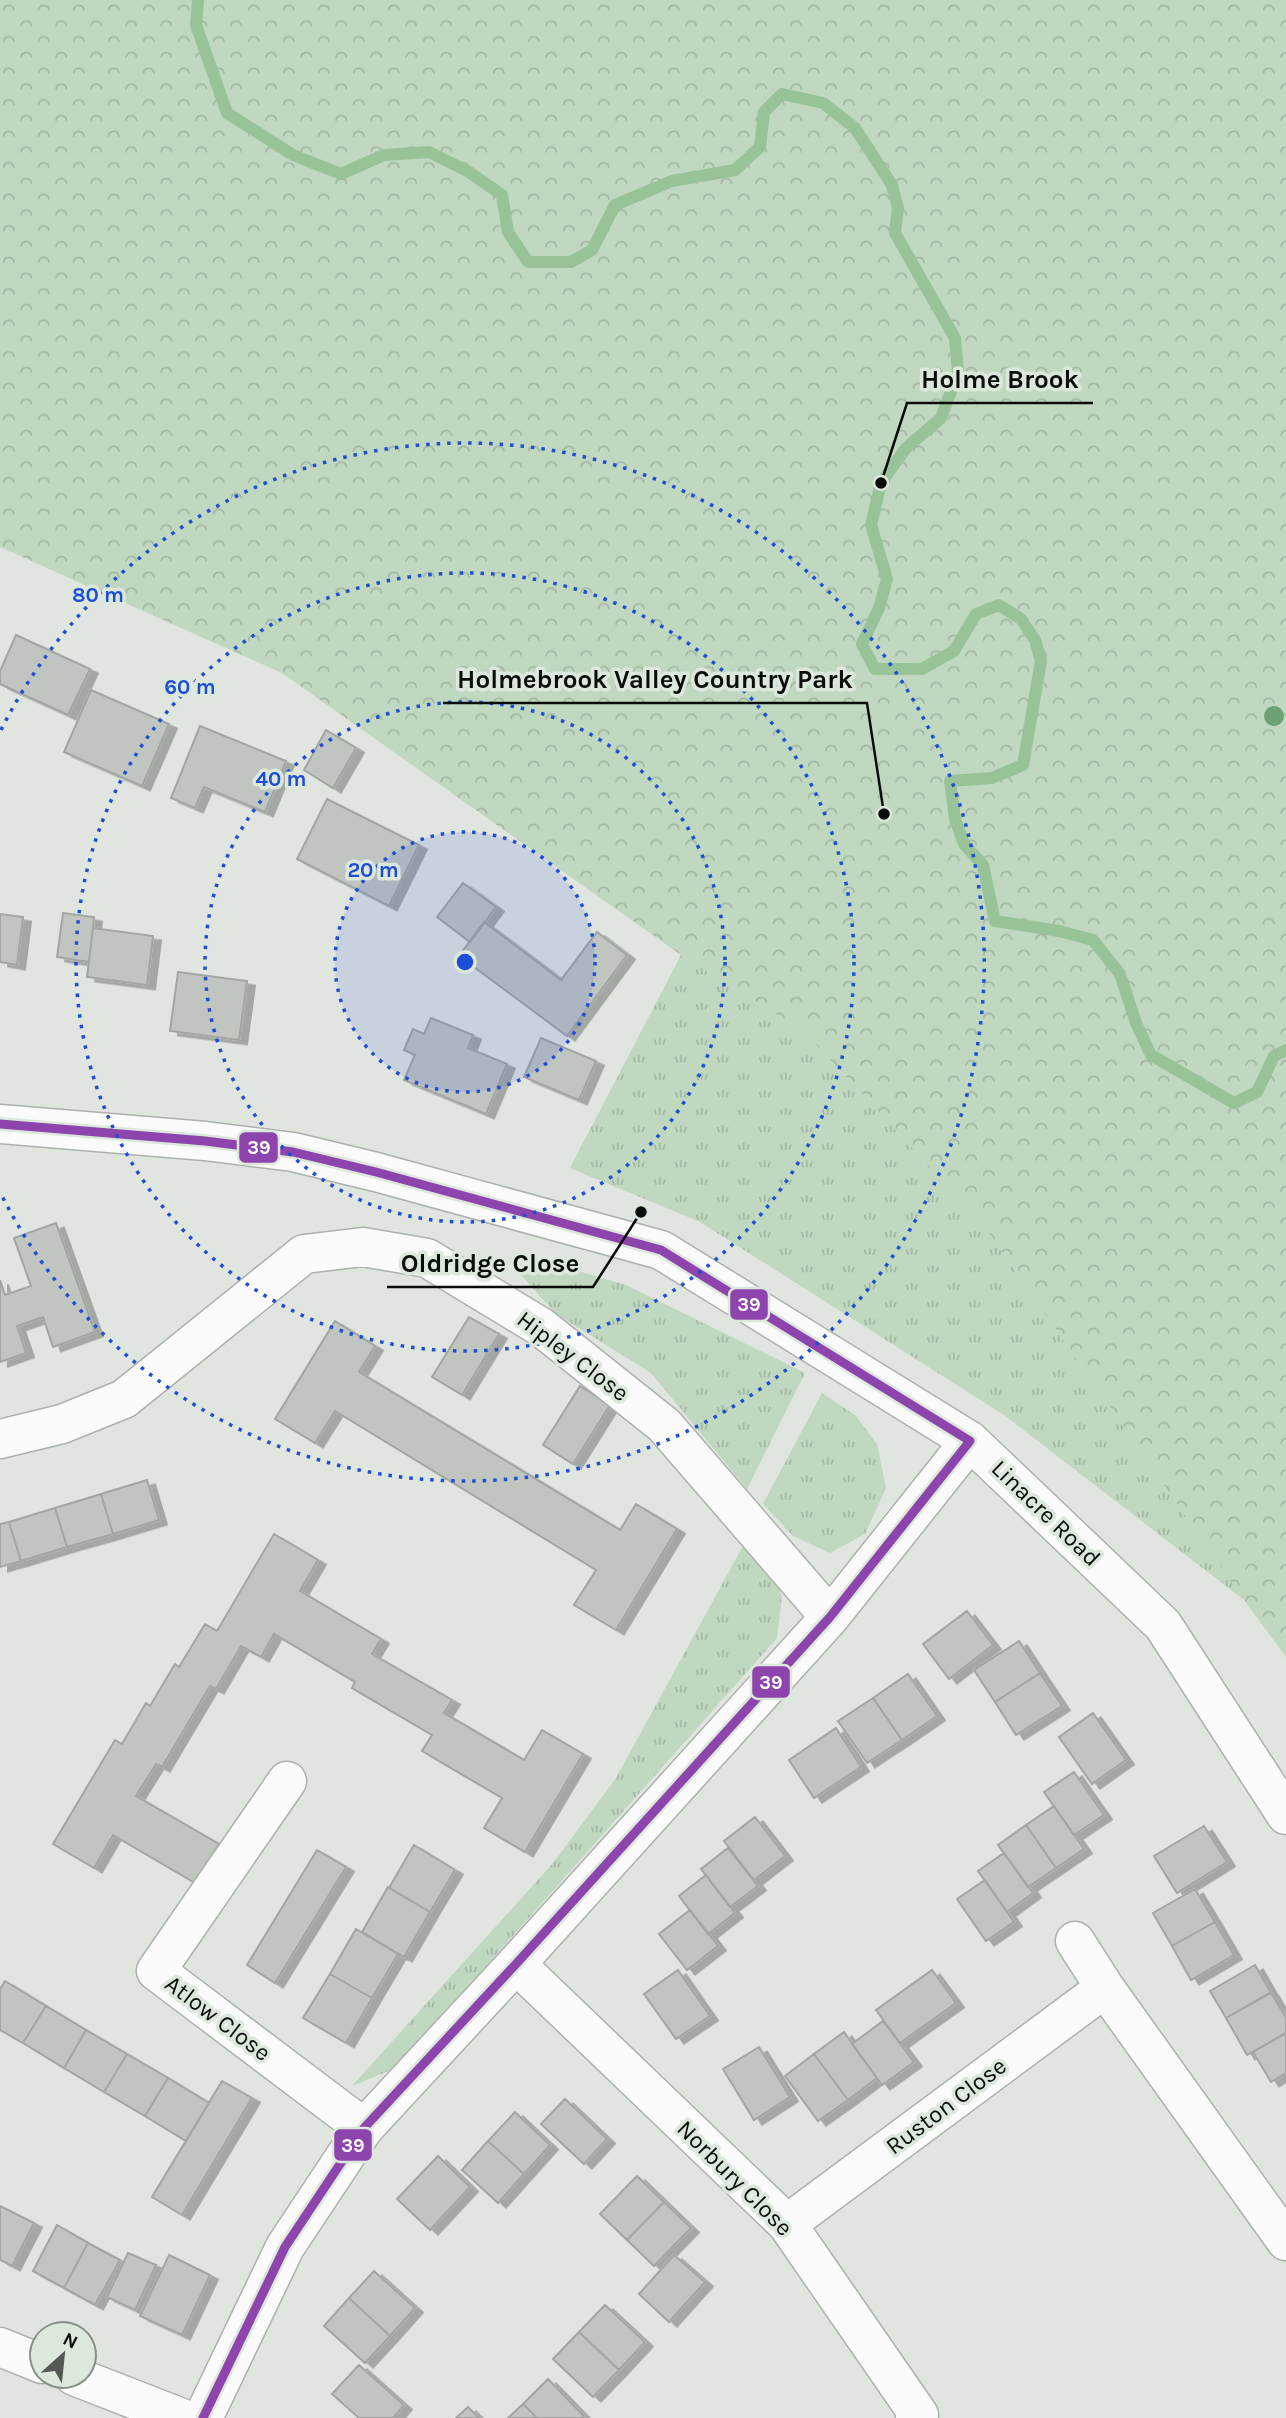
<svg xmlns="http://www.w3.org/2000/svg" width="1286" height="2418" font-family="Karla,sans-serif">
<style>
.grass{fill:url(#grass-tufts)}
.park{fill:url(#park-crowns)}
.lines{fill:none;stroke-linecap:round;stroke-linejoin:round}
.stream{stroke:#98c399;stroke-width:12}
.building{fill:#c0c5c0;stroke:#a2a6a2;stroke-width:2;filter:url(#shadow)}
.minor-casing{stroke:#adb1ad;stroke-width:41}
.tertiary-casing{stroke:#adb1ad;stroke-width:41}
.minor{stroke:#fafbfa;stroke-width:38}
.tertiary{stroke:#fafbfa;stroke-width:38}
.bus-1-casing{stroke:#dde8dd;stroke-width:14}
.bus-1{stroke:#8e44ad;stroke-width:9}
.tree{fill:#6da176}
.ring{fill:none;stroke:#1d4ed8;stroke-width:3.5;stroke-dasharray:3.5 7}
.labels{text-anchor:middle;stroke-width:7;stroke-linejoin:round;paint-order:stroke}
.street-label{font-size:24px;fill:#0a0d0a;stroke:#dde8dd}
.centre{fill:#1d4ed8;stroke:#dde8dd;stroke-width:3.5}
.ring-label{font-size:21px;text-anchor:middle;font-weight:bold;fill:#1d4ed8;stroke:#dde8dd;stroke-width:7;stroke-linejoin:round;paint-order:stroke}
.leader{fill:none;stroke:#0a0d0a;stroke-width:2.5}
.callout-dot{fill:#0a0d0a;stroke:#dde8dd;stroke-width:2.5}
.callout-label{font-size:26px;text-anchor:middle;font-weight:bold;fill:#0a0d0a;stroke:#dde8dd;stroke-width:7;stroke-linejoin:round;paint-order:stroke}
.line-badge{stroke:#dde8dd;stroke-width:2.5}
.badge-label{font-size:19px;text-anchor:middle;font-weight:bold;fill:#fff}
</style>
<defs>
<pattern id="grass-tufts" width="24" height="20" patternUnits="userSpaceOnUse" patternTransform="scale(1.75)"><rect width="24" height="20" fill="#c0d7c0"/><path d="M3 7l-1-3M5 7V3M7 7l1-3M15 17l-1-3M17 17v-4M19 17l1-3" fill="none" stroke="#a4b7a4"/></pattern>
<pattern id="park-crowns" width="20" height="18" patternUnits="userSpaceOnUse" patternTransform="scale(1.75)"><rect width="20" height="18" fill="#c0d7c0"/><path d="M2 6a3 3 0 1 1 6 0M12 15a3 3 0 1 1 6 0" fill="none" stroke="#a4b7a4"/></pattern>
<filter id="shadow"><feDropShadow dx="8" dy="4.5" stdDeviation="0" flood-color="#0004"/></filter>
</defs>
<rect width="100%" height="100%" fill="#e0e5e0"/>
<!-- grass -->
<path class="grass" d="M681 955 803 1031 979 1219 1244 1600 1004 1415 700 1222 570 1168Z
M527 1256 626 1285 805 1373 747 1489 651 1373 555 1313 513 1266 511 1257Z
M822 1393 856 1416 877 1444 886 1488 865 1534 830 1553 793 1536 763 1504Z
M743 1546 770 1569 782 1596 777 1638 486 1966 391 2070 352 2086 554 1862 616 1778Z"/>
<!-- park -->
<path class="park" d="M0 0H1286V1657L1244 1600 979 1219 803 1031 681 955 282 673 0 547Z"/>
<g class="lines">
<!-- stream -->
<path class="stream" d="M198 0 196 25 227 113 293 155 341 174 384 155 429 152 469 172 502 195 508 232 528 262H571L592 250 615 205 672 181 735 170 760 147 764 112 782 94 823 103 855 128 892 185 898 208 895 233 955 338 958 372 941 418 906 448 881 483 871 525 887 579 879 608 862 644 875 669H922L954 651 976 614 999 605 1021 619 1035 640 1041 661 1023 765 992 778 950 781 955 819 964 844 983 865 995 921 1059 931 1093 940 1120 974 1136 1023 1151 1055 1234 1103 1257 1092 1274 1056 1286 1050"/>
</g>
<!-- building -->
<path class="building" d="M16 635 90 669 68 715 0 684V671Z
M91 690 169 724 142 786 64 752Z
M200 726 286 761 265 812 204 787 195 808 171 798Z
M326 730 356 748 333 788 304 770Z
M327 799 419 845 389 906 297 859Z
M463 883 496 907 470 942 437 917Z
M63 913 94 917 89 962 57 957Z
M0 914 23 917 17 965 0 962Z
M484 922 561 980 597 932 627 955 567 1036 459 956Z
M93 928 153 936 147 985 87 977Z
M178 972 247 981 239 1040 170 1031Z
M431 1018 473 1035 468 1048 507 1064 486 1114 404 1080 415 1055 404 1050 413 1029 424 1034Z
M541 1038 596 1061 579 1100 524 1077Z
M56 1223 95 1332 53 1347 43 1317 17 1326 26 1353 0 1362V1280L5 1295 31 1286 14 1238Z
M469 1317 499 1334 462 1395 432 1377Z
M335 1321 375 1346 359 1372 620 1530 636 1504 677 1529 616 1630 574 1605 596 1570 335 1411 315 1443 275 1419Z
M580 1386 610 1405 573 1464 543 1445Z
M147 1480 159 1520 113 1534 101 1494Z
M101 1494 113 1534 67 1547 55 1508Z
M55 1508 67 1547 21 1561 9 1522Z
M9 1522 21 1561 0 1567V1524Z
M274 1534 318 1560 300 1591 381 1639 372 1654 452 1700 444 1713 524 1760 542 1730 583 1754 525 1852 484 1828 502 1798 422 1751 432 1735 352 1688 355 1682 274 1634 261 1657 241 1646 216 1689 210 1686 162 1767 156 1764 136 1796 219 1844 195 1883 113 1835 94 1868 53 1844 115 1740 122 1744 146 1703 150 1706 175 1664 179 1667 205 1624 217 1631Z
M967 1611 993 1645 949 1679 923 1644Z
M1019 1641 1040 1673 995 1702 974 1670Z
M1040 1673 1062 1706 1016 1735 995 1702Z
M908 1674 937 1716 902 1740 873 1698Z
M873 1698 902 1740 867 1763 838 1721Z
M1093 1713 1126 1760 1092 1784 1059 1737Z
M836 1728 861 1767 814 1798 789 1760Z
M1074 1772 1104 1815 1074 1835 1044 1792Z
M1054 1806 1084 1849 1056 1868 1026 1825Z
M755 1817 785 1856 754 1880 724 1841Z
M1026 1825 1056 1868 1028 1887 998 1845Z
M1204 1826 1227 1862 1177 1893 1154 1856Z
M414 1845 455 1870 430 1912 389 1888Z
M728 1848 758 1886 730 1907 701 1869Z
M317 1850 346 1867 275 1983 247 1965Z
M1004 1853 1033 1893 1007 1912 978 1871Z
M706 1875 735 1913 708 1934 679 1896Z
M985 1880 1014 1922 986 1941 957 1899Z
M388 1887 430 1912 404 1957 362 1932Z
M1195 1889 1215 1922 1172 1946 1153 1913Z
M690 1910 718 1946 687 1970 659 1934Z
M1215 1922 1234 1955 1191 1980 1172 1946Z
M356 1929 398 1954 372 1998 330 1974Z
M1255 1965 1271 1993 1226 2018 1210 1991Z
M678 1970 710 2016 676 2039 644 1994Z
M932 1970 956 2003 900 2043 876 2010Z
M330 1974 372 1998 346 2043 303 2018Z
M5 1981 46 2006 23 2043 0 2030V1989Z
M1271 1992 1286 2018V2033L1247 2055 1226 2018Z
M46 2006 86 2030 64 2068 23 2043Z
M883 2021 914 2062 882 2085 852 2044Z
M86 2030 127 2054 104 2092 64 2068Z
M844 2032 877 2078 848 2100 814 2054Z
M1286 2033V2073L1271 2082 1253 2052Z
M759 2047 790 2097 754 2120 723 2069Z
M127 2054 168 2078 145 2116 104 2092Z
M814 2054 848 2100 818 2121 785 2076Z
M168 2078 209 2103 186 2141 145 2116Z
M222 2081 252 2098 182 2215 152 2197Z
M565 2099 607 2139 584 2164 541 2124Z
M515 2112 550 2145 524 2174 488 2141Z
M488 2141 524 2174 498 2203 462 2170Z
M438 2156 470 2187 430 2230 397 2199Z
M637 2176 664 2202 627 2240 600 2214Z
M664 2202 691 2228 654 2266 627 2240Z
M0 2206 34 2223 12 2266 0 2260Z
M57 2225 88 2243 64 2288 33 2271Z
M88 2243 120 2260 95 2305 64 2288Z
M128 2253 156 2265 135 2310 107 2297Z
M169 2255 210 2275 182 2335 140 2316Z
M674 2255 705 2282 669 2322 639 2294Z
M374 2271 415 2308 390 2336 349 2298Z
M349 2298 390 2336 365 2363 324 2326Z
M605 2305 645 2342 619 2370 579 2332Z
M579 2332 619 2370 593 2397 553 2359Z
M359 2365 404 2405 393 2418H359L332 2394Z
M548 2379 584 2416 582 2418H537L523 2404Z
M523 2404 537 2418H508Z
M468 2407 479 2418H456Z"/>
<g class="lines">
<defs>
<path id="minor" d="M0 1439 62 1424 124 1399 304 1254 363 1247 427 1258 541 1327 664 1425 830 1617
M287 1781 156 1971 364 2128
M1075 1941 1105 1988 1286 2241
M516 1964 787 2224 919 2415 915 2418
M787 2224 1105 1988
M0 2347 42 2364
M74 2376 182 2418
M203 2418 285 2247 364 2128 516 1964 830 1617 970 1441"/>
<path id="tertiary" d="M0 1124 205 1141 293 1152 376 1172 661 1250 970 1441 1163 1625 1286 1815"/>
</defs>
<!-- minor casing -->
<use href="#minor" class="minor-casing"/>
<!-- tertiary casing -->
<use href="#tertiary" class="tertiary-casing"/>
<!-- minor -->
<use href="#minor" class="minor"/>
<!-- tertiary -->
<use href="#tertiary" class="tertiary"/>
<defs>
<path id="bus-1" d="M0 1124 205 1141 293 1152 376 1172 661 1250 970 1441
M203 2418 285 2247 364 2128 516 1964 830 1617 970 1441"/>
</defs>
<!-- bus-1 casing -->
<use href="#bus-1" class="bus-1-casing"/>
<!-- bus-1 -->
<use href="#bus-1" class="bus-1"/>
</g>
<!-- trees -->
<circle class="tree" cx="1274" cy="716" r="10"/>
<!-- distance rings -->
<circle cx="465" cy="962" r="130" fill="#1d4ed8" fill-opacity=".12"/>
<g class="ring">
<circle cx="465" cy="962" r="130"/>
<circle cx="465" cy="962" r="260"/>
<circle cx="465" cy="962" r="389"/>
<path d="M1 730A519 519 0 1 1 1 1194"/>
</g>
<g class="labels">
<!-- street labels -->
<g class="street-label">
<text transform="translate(573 1356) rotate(37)" y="8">Hipley Close</text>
<text transform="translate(1046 1513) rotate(44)" y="8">Linacre Road</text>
<text transform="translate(218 2018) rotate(37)" y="8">Atlow Close</text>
<text transform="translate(946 2106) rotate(-37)" y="8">Ruston Close</text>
<text transform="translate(735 2178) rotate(45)" y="8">Norbury Close</text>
</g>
</g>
<circle cx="465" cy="962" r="10" class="centre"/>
<g class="ring-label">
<text x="98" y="602">80 m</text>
<text x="190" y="694">60 m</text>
<text x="281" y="786">40 m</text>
<text x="373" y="877">20 m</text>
</g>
<!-- callouts -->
<path class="leader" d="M881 483L907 403H1093M884 814L867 703H443M641 1212L593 1287H387"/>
<g class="callout-dot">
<circle cx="881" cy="483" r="7"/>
<circle cx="884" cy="814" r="7"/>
<circle cx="641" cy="1212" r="7"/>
</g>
<g class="callout-label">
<text x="1000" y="388">Holme Brook</text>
<text x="655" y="688">Holmebrook Valley Country Park</text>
<text x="490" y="1272">Oldridge Close</text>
</g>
<g class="line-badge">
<rect x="238" y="1131" width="41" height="33" rx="7" fill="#8e44ad"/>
<rect x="729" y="1288" width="40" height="33" rx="7" fill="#8e44ad"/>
<rect x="751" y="1665" width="40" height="34" rx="7" fill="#8e44ad"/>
<rect x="333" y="2128" width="40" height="34" rx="7" fill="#8e44ad"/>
</g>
<g class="badge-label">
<text x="259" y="1154">39</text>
<text x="749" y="1311">39</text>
<text x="771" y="1689">39</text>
<text x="353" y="2152">39</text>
</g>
<!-- north arrow -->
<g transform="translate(63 2355) rotate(27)"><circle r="33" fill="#dde8dd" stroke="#899089" stroke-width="2"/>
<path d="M0-5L12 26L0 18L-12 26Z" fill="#555955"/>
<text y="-10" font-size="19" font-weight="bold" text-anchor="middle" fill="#0a0d0a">N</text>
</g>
</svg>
